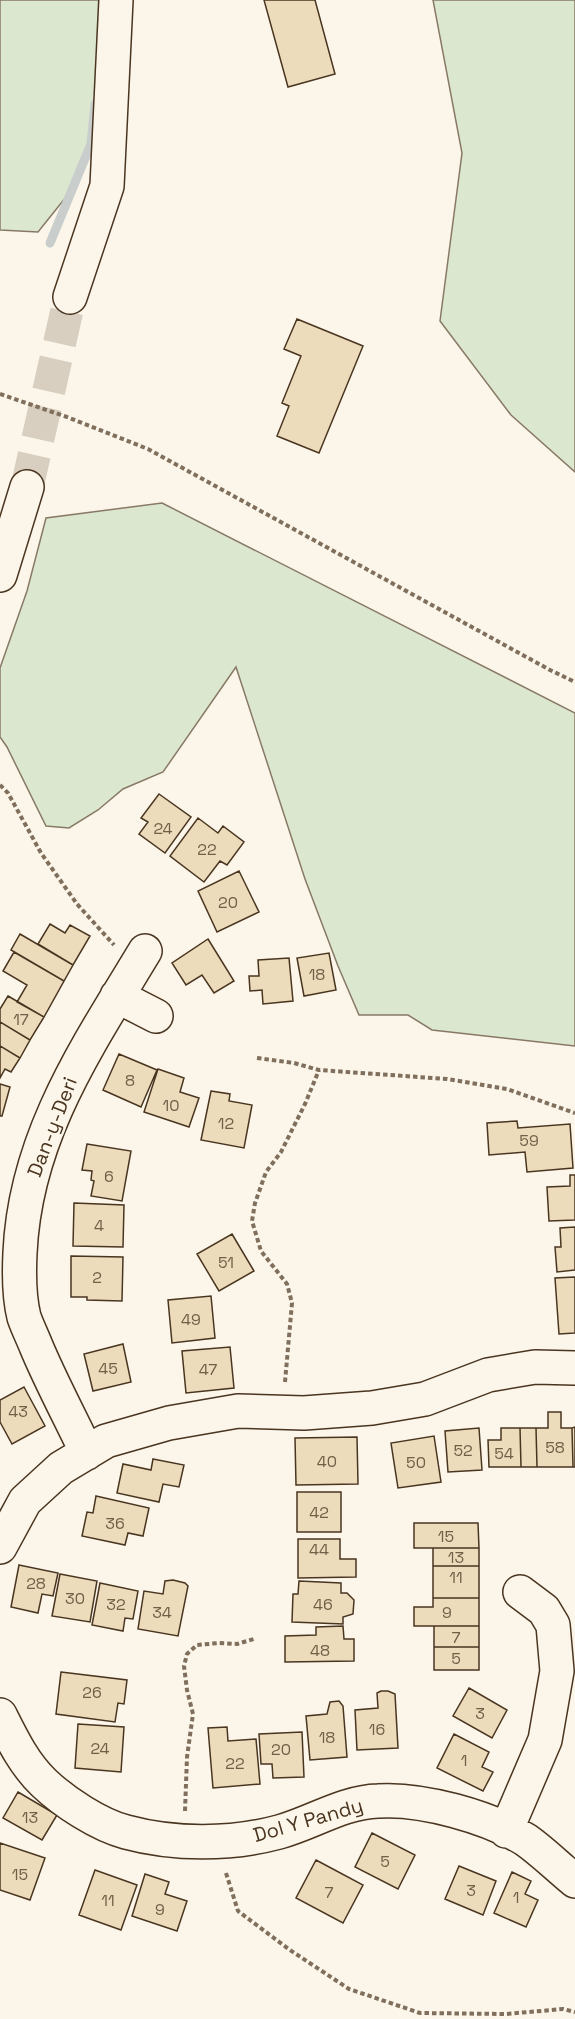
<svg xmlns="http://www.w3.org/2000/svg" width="575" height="2019" font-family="'Space Grotesk',sans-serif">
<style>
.green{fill:#dce7d0;stroke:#887966;stroke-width:1.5}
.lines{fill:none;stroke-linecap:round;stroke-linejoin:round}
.stream{stroke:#c9cecd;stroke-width:9}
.building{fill:#ecdcbc;stroke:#4a3520;stroke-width:1.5}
.minor-tunnel{stroke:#d8cfc1;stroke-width:33;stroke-dasharray:33 16;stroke-linecap:butt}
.minor-casing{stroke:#4a3520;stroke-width:36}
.path{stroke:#7f6f5c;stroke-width:4;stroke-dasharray:4.5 3;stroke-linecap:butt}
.minor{stroke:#fbf6e9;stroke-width:33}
.labels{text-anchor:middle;stroke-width:4.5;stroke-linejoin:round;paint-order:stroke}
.number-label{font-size:16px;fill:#725f47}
.street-label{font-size:20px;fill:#4a3520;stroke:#fbf6e9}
</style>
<rect width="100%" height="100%" fill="#fbf6e9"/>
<!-- green -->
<path class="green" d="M0 0H105L91 144 70 192 38 232 0 230Z
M433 0H575V472L511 415 440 321 462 153Z
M162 503 575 713V1046L432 1030 408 1015H359L338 966 305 879 236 667 163 772 123 789 98 810 69 828 46 826 7 747 0 737V668L27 591 46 518Z"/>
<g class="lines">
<!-- stream -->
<path class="stream" d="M50 243 91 144 95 104"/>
</g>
<!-- building -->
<path class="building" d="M264 0H315L335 74 288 87Z
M297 319 363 346 319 453 277 436 289 406 282 403 301 356 284 349Z
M159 794 191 817 165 853 139 834 148 822 141 818Z
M198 818 218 833 223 826 244 842 227 865 220 861 204 882 170 856Z
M239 871 259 912 217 932 198 891Z
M50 924 65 933 70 925 90 936 73 965 38 944Z
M20 934 73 965 64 981 11 950Z
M208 939 234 981 214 993 202 975 186 985 172 963Z
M14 952 64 981 44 1017 17 1002 27 985 3 971Z
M329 953 336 990 304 996 297 958Z
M289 958 293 1001 263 1004 262 990 250 991 249 976H259L258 960Z
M8 996 44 1017 30 1040 0 1022V1009Z
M0 1022 30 1040 20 1058 0 1046Z
M0 1046 20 1058 11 1072 5 1069 0 1078Z
M119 1054 157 1070 141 1107 103 1090Z
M158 1069 184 1078 180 1092 199 1098 189 1127 144 1112Z
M0 1084 10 1087 2 1116H0Z
M211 1091 230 1094 229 1101 252 1105 244 1148 201 1140Z
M517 1121 518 1128 570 1124 573 1168 527 1172 525 1152 489 1155 487 1123Z
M87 1144 131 1151 122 1201 91 1196 94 1181 91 1180 92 1171 82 1170Z
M570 1175H575V1220L549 1221 547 1187 570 1186Z
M74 1203 124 1205 123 1247 73 1246Z
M575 1227V1270L557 1272 555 1247H561L560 1228Z
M232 1234 254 1271 219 1291 197 1254Z
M71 1256 123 1257 122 1301 87 1300V1297H71Z
M575 1277V1333L559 1334 555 1278Z
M211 1296 215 1338 172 1343 168 1300Z
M123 1344 131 1382 93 1391 84 1354Z
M230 1347 234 1388 186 1393 182 1351Z
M24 1387 45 1426 12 1444 0 1422V1400Z
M548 1412H561V1428H572L573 1467H537L536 1428H548Z
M575 1427V1467H573L572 1428Z
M479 1428 482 1470 448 1472 445 1431Z
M501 1428H520L521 1467H489L488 1440H501Z
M520 1428H536L537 1467H521Z
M434 1436 441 1482 398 1488 391 1443Z
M357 1437 358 1484 296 1485 295 1438Z
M153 1459 184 1465 179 1487 163 1484 159 1502 117 1493 123 1464 151 1470Z
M297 1492H341V1532H297Z
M96 1496 149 1508 143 1536 128 1533 125 1545 82 1536 87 1512 93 1513Z
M414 1523H478L479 1548H414Z
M298 1539H340V1559H356V1577L298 1578Z
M433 1548H479V1566H433Z
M19 1565 58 1573 53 1596 42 1594 38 1613 11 1607Z
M433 1566H479V1598H433Z
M60 1574 97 1581 90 1622 52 1616Z
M173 1580 185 1583 188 1586 178 1636 138 1629 144 1591 163 1594 165 1581Z
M299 1581 341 1583V1593H347L354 1600 353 1614 343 1617V1624L292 1622 293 1594H298Z
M100 1583 138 1591 133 1619 125 1618 123 1631 92 1625Z
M433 1598H479V1626H414V1607H433Z
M343 1626 344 1639H354V1661L285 1662V1636L316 1635V1627Z
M434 1626H479V1647H434Z
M434 1647H479V1670H434Z
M61 1672 127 1680 124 1704 118 1703 115 1722 56 1714Z
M469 1688 507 1710 492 1738 453 1716Z
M381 1691H388L395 1694 398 1748 357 1750 355 1710 378 1708 377 1693Z
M339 1701 343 1706 347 1757 310 1760 306 1716 327 1714 330 1702Z
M78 1724 124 1727 121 1772 75 1768Z
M227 1727 228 1741 256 1739 260 1784 213 1788 208 1728Z
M302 1732 304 1777 273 1778 272 1764H261L259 1734Z
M454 1734 489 1752 482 1767 493 1772 483 1791 437 1768Z
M18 1792 57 1815 42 1840 3 1818Z
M372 1833 415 1855 398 1889 355 1867Z
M0 1843 45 1858 30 1900 0 1890Z
M316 1860 363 1885 343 1923 296 1898Z
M459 1866 496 1881 483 1915 445 1899Z
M95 1870 137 1885 121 1930 79 1915Z
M512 1872 531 1881 525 1894 538 1900 526 1927 494 1913Z
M145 1874 169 1882 165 1894 187 1901 177 1931 132 1916Z"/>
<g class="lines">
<!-- minor-tunnel -->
<path class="minor-tunnel" d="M27 487 70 297"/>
<defs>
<path id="minor" d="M70 297 107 186 116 0
M0 575 27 487
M117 996 156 1016
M87 1453C70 1417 51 1382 36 1346 32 1336 27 1326 24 1317 19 1297 19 1273 20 1253 25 1137 87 1047 145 951
M0 1547 25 1501 61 1468 106 1441 169 1423 238 1411 304 1413 372 1408 425 1399 488 1375 535 1367 575 1368
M0 1715C12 1739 24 1764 44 1783 64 1802 99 1825 126 1832 174 1845 231 1845 279 1832 312 1823 343 1802 378 1801 422 1798 489 1817 526 1840 543 1852 559 1868 575 1881
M506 1831 545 1740 557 1671 553 1625 544 1610 520 1592"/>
</defs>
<!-- minor casing -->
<use href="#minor" class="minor-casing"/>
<!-- path -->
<path class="path" d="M0 394 67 417 148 449 550 670 575 682
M0 785 8 793 41 853 77 904 114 945
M257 1058 294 1063 319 1070 447 1079 507 1089 575 1113
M285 1382 292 1303 287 1284 261 1251 252 1221 255 1203 266 1172 281 1152 305 1104 319 1070
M185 1811 187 1757 193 1714 187 1690 184 1666 187 1654 197 1645 219 1643 237 1644 254 1639
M226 1873 238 1911 290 1950 349 1989 420 2013 506 2014 563 2009 575 2012"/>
<!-- minor -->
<use href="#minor" class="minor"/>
</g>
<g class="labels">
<!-- number labels -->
<g class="number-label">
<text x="163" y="834">24</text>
<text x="207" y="855">22</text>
<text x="228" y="908">20</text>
<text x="317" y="980">18</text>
<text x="21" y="1025">17</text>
<text x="130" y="1086">8</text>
<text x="171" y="1111">10</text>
<text x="226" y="1129">12</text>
<text x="529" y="1146">59</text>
<text x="109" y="1182">6</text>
<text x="99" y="1231">4</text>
<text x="226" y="1268">51</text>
<text x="97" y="1283">2</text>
<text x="191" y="1325">49</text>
<text x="108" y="1374">45</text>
<text x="208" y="1375">47</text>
<text x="18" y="1417">43</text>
<text x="555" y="1453">58</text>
<text x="463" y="1456">52</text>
<text x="504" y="1459">54</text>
<text x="327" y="1467">40</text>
<text x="416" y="1468">50</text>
<text x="319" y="1518">42</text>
<text x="115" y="1529">36</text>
<text x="446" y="1542">15</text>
<text x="319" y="1555">44</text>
<text x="456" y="1563">13</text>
<text x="456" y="1583">11</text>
<text x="36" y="1589">28</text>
<text x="75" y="1604">30</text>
<text x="116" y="1610">32</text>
<text x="323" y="1610">46</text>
<text x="162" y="1618">34</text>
<text x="447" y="1618">9</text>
<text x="456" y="1643">7</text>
<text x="320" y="1656">48</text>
<text x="456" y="1664">5</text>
<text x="92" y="1698">26</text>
<text x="480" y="1719">3</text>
<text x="377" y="1735">16</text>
<text x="327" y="1743">18</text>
<text x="100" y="1754">24</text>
<text x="281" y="1755">20</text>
<text x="464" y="1766">1</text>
<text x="235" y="1769">22</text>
<text x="30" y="1823">13</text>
<text x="385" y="1867">5</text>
<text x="20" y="1880">15</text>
<text x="471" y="1896">3</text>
<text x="329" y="1898">7</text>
<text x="516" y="1903">1</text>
<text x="108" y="1906">11</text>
<text x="160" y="1915">9</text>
</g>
<!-- street labels -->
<g class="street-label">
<text transform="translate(52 1127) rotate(-69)" y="7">Dan-y-Deri</text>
<text transform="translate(308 1820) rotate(-16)" y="7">Dol Y Pandy</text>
</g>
</g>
</svg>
